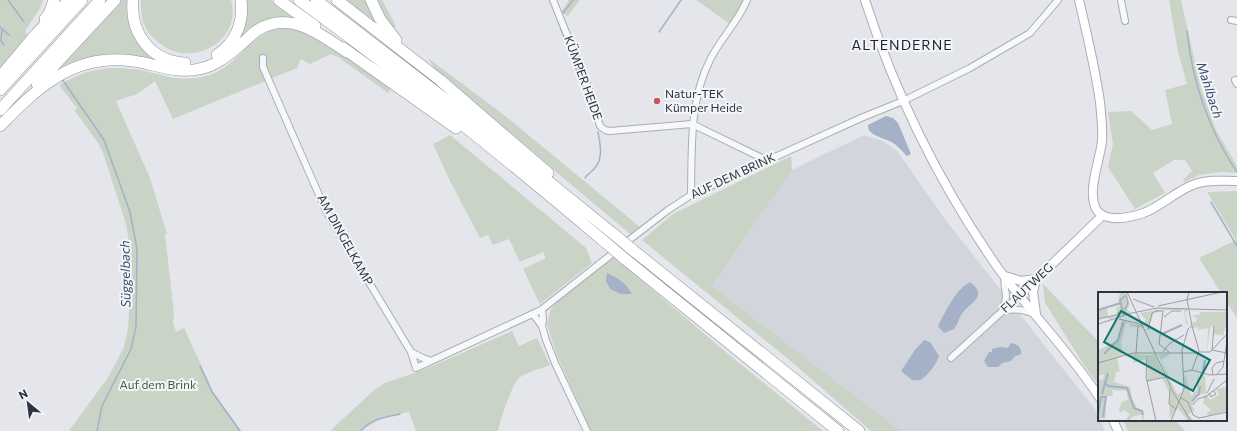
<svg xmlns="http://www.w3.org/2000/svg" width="1237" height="431" font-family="Commissioner,sans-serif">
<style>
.built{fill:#d3d5dc}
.green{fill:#c9d4c7}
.water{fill:#a4b1c6}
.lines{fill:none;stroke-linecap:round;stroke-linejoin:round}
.stream{stroke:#a4b1c6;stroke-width:1.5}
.street-casing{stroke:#aaadb5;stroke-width:8}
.secondary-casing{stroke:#aaadb5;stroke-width:10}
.highway-casing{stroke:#8d93a0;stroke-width:12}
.street{stroke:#f7f8f9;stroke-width:6}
.secondary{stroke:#fff;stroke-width:8}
.highway{stroke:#fff;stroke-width:11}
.highway-bridge-casing{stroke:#8d93a0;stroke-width:12;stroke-linecap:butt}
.highway-bridge{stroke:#fff;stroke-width:11}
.poi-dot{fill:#c1595d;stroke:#f4f5f8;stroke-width:1.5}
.labels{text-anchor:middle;stroke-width:4;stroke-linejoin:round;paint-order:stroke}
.street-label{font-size:12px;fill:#2e3342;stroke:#f4f5f8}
.poi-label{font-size:12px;fill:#2e3342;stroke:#f4f5f8;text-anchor:start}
.park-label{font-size:12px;fill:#3f5c3d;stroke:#f4f5f8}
.water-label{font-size:13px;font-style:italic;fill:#3c4e71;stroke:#f4f5f8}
.quarter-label{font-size:14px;letter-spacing:1px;fill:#202433;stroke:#f4f5f8}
.inset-river{fill:none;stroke:#a4b1c6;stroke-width:2}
.inset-road{fill:none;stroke:#9c9ea7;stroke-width:1}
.view{fill:#0f766e;fill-opacity:0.15;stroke:#0f766e;stroke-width:2}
.inset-edge{fill:none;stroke:#2e3342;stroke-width:2}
</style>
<rect width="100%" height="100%" fill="#e5e6eb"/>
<!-- built -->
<path class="built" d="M864 135 883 141 898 152 944 218 1094 408 1105 431H901L712 286 792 170Z"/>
<!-- green -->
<path class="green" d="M0 0H43L39 10 25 31 28 36 0 70Z
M121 0H130C125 63 203 92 237 38 244 27 246 13 244 0H271L298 19C291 18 284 17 277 18 244 24 230 61 197 67 175 71 153 60 131 57 102 53 74 63 49 77Z
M141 0H231C243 42 189 71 157 41 152 37 146 31 144 24 141 17 141 8 141 0Z
M343 0H369L386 32Z
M376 0H382L396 26 392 30Z
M569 0H580L568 16 561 12Z
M696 0H744L730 24Z
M1169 0H1181L1201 88 1216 130 1237 166V173L1222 172 1199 175 1185 182 1183 180 1192 171 1185 160H1174L1153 173 1165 193 1135 209 1108 167 1113 144 1108 112 1131 111 1152 130 1172 124 1165 90 1187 84 1178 52Z
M290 26 315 34 391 88 388 93 338 57 331 54 310 64 301 59 297 68 173 119 155 81 137 94 116 101 150 178 167 234H165L174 314 173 322 176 332 184 328 213 391 241 431H69L109 376 124 347 128 328 129 310V243L126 224 103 153 98 143 75 111 77 108 59 85C86 69 110 65 140 70 165 75 179 83 206 76 231 70 243 46 264 34 272 29 281 28 290 26Z
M428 58 504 115 640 227 630 234 436 71Z
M450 135 586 248 592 263 540 304 523 269 546 258 543 252 520 262 509 239 493 245 488 235 480 238 450 181 433 144Z
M791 156 792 170 712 286 901 431H871L793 363 642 240 673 214Z
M1237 191V318L1226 301V293H1221L1199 258 1236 240 1207 192Z
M614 257 728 354 823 431H591L556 353 547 324 551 309 560 299Z
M1043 284 1099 342V386L1082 362 1045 303Z
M512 331 519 346 537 338 550 365C540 369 526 372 518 379 512 385 500 421 498 431H416L409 412 382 417 361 431H330L374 390 385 383 423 370Z
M1123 420H1175L1185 431H1128Z"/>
<!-- water -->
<path class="water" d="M886 116 893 118 898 123 911 154 907 156C903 152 898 146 893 143 885 138 867 136 868 125Z
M607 273C618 278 626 283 632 294H621L610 289 606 281Z
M970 282C990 297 968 303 961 315 959 319 957 325 954 329L944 333 938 326C946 311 955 290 970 282Z
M924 340 930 342 939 356C937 363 927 377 920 380 917 381 915 380 912 380L901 371 915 350Z
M1011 343C1017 344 1022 347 1021 354L1014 357 1011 361 1002 363 998 367H988L984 361 989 352H992V349L1001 347 1008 348Z"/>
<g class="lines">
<!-- stream -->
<path class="stream" d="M8 0 24 22
M563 13 573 0
M558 21 584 90
M0 27 9 35
M2 29 1 41 4 45
M1187 31C1192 81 1209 131 1237 172
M659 32 681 0
M62 79 104 140 130 212 137 249 136 327 131 349 102 406 97 431
M585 178C588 174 591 172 594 169 604 158 600 144 598 132
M1211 202 1237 246
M200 366 212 392 240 431
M361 431C370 419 386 417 400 414"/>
<defs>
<path id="street" d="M553 0 590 92 600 126 605 130 610 131 692 124 766 160
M1121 0 1125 21
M1231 20 1237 21
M263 58V67L326 211 411 352 416 368 541 310 617 250
M1235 80 1237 84
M691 195C692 150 689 101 710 60 720 39 738 22 747 0
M624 244 668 210 691 195 861 118 903 101 970 68 1030 33 1058 0
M1003 308C1010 293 1002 290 1005 276
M1003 311C1015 308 1023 310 1035 314
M533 314 542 326 546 340 555 363 587 431
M542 326 543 320 542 309
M411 352 423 358 431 361
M951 358 1020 295"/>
<path id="secondary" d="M865 0C896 96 940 185 998 268 1030 312 1069 351 1099 397
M1079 0C1087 34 1095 67 1100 102 1101 114 1103 128 1102 141 1100 160 1088 188 1095 207 1101 221 1121 219 1133 216 1156 212 1173 192 1195 184 1209 179 1223 181 1237 181
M1005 276 1021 281 1036 279
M1020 295 1102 216
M1036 314 1033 292 1036 280
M1113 420 1118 431"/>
<path id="highway" d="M133 0C130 34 151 61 185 63
M279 0 315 26
M299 0C405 77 507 159 606 243
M316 0 466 115 616 236
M337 0 440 80 548 173
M371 0 380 19 396 40
M45 19 49 14 54 0
M343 48 456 128
M217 55C236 42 244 22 241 0
M0 77 36 34 69 0
M37 84 115 0
M0 90 82 0
M0 110 100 0
M0 126C38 87 74 53 133 61 155 64 177 74 199 69 215 66 226 57 238 47 244 42 250 36 256 31 289 9 320 34 347 52
M634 251 859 431
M625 259 838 431"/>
</defs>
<!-- street casing -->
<use href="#street" class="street-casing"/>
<!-- secondary casing -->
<use href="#secondary" class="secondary-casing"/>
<!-- highway casing -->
<use href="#highway" class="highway-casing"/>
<!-- street -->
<use href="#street" class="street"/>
<!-- secondary -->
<use href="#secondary" class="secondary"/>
<!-- highway -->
<use href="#highway" class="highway"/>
<defs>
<path id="highway-bridge" d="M616 236 634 251
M606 243 625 259"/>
</defs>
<!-- highway-bridge casing -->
<use href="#highway-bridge" class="highway-bridge-casing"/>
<!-- highway-bridge -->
<use href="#highway-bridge" class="highway-bridge"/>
</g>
<!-- markers -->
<circle class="poi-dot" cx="657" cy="101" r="4"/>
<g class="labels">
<!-- street labels -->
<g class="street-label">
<text transform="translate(583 78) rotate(70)" y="4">KÜMPER HEIDE</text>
<text transform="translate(733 176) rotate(-25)" y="4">AUF DEM BRINK</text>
<text transform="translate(345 240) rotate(61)" y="4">AM DINGELKAMP</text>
<text transform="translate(1027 288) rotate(-43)" y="4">FLAUTWEG</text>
</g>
<!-- poi labels -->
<g class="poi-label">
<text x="665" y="98">Natur-TEK<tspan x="665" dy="14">Kümper Heide</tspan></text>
</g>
<!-- park labels -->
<g class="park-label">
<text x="158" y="389">Auf dem Brink</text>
</g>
<!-- water labels -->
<g class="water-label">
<text transform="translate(1210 90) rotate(72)" y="5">Mahlbach</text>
<text transform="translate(125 274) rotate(-91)" y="5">Süggelbach</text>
</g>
<!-- quarter labels -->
<g class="quarter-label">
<text x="902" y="50">ALTENDERNE</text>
</g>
</g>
<!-- overview -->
<g transform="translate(1098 292)">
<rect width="129" height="129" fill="#e5e6eb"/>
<path d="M22 0H27L32 12 29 18 33 20 11 27 10 25 19 22 18 16 23 14 20 13 9 16 10 25 0 27V17L20 11ZM68 17H90L87 21 90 32 93 33 88 32 86 18H69L56 21 50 36 46 28 49 29 42 21ZM102 20H129V31L124 46V43L116 42V34L112 35 109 61 110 36 100 38V35L95 36 94 30H98L99 26 94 24 103 22ZM24 27 34 32 44 33 48 41 45 36 31 34V31H28L23 49 25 64 19 66 22 79 18 80 16 90 32 95 34 107 39 116 45 119 46 127 44 128V123L35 124 31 129H27L32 122 26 118 22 121 21 118 24 110 30 108 29 99 14 98 15 104H9L7 111 8 126 0 127V88L5 87 6 83H0V53L1 58 18 49 23 40ZM74 61 63 68 79 102 84 100 87 81 93 104 99 97V85H102V81L107 83 108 101 99 104 94 114 97 118 90 122 95 129H90L80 116 72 126 71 100 64 86 69 85 60 62ZM36 62 47 63 48 67 35 71 36 65 27 63ZM57 62 66 85 49 89 50 64ZM128 95 129 119 110 124 109 121 113 118 105 111 106 107 109 103 112 108 121 103 118 97Z" fill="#c9d4c7"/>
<path class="inset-river" d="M24 17 22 8 27 4M0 18 23 11M64 42 84 33M6 62 20 48 25 30M105 80 107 68M6 90 10 94 29 96 36 116 44 119 45 123M4 102 10 81M94 109 101 102 102 94M0 123 3 105H8L5 125"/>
<path class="inset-road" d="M29 0 75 100 93 129M35 7 56 15M60 14 124 0M58 19H65L61 52 71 60M25 23 30 10 28 2M66 25 74 19H83M0 27 18 23 26 16M21 27 42 32 46 36M0 32 34 21 59 16 129 18M50 38 54 21 59 18M114 58 116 34M114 58 129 61M65 60 71 52 86 43M101 60H112L129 42M38 62 40 33M49 63 48 85 58 129M0 71 35 61H101M94 78 101 59 94 34M85 80 94 78 112 83 129 82M119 82 125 75 129 49M115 83 114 76 118 71 126 69M49 89 68 85M72 97 71 112 78 117M109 101 116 87M111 101 113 105 118 102 115 98M83 106 90 110 95 123 101 126 129 120M106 106 129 88M95 113 100 107 108 104M73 129 86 97 84 58 90 37 94 34 89 8 91 0"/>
<path class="view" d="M23 19 112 68 95 99 6 50Z"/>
<rect width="129" height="129" class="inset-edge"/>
</g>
<!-- north arrow -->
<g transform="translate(28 403) rotate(331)" stroke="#f4f5f8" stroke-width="3" paint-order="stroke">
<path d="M0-3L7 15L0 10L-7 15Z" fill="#2e3342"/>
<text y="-6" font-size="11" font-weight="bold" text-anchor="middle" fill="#2e3342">N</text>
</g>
</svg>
